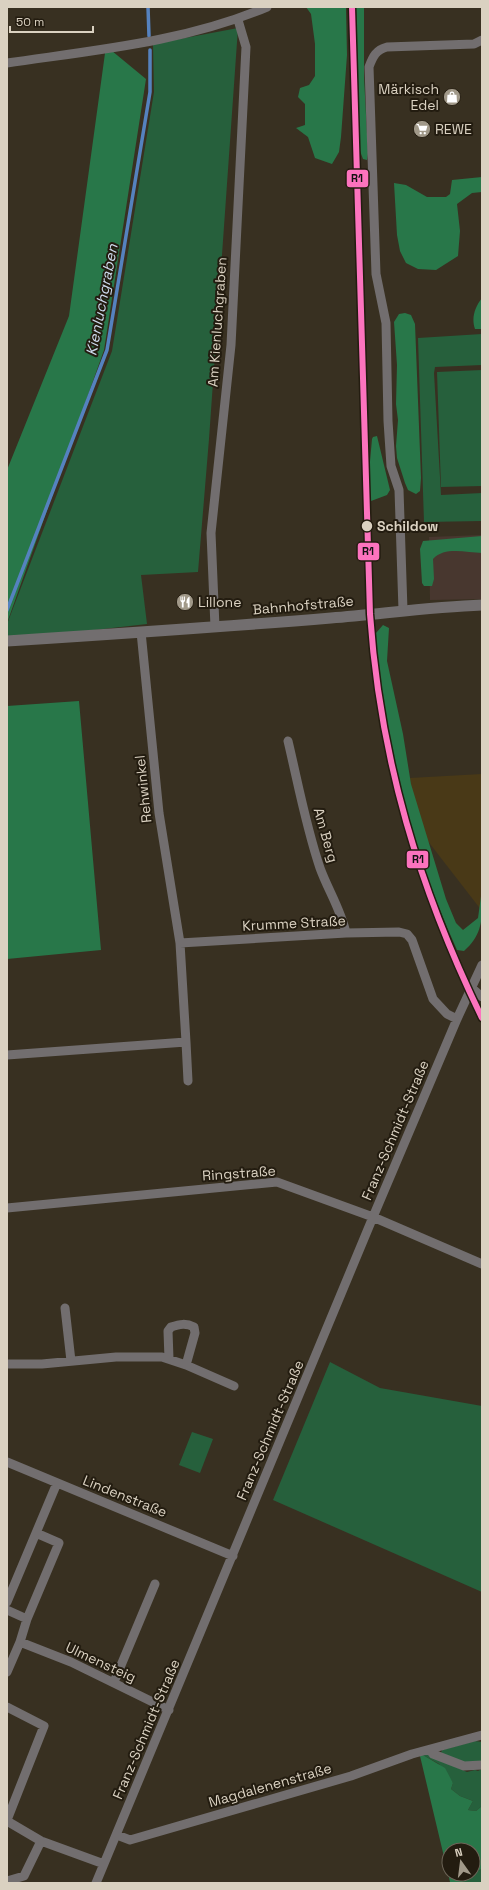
<svg xmlns="http://www.w3.org/2000/svg" width="489" height="1890" font-family="'Space Grotesk',sans-serif">
<style>
.commercial{fill:#48372f}
.built{fill:#493917}
.green{fill:#26603c}
.forest{fill:#287749}
.lines{fill:none;stroke-linecap:round;stroke-linejoin:round}
.stream{stroke:#5582bf;stroke-width:3.5}
.minor{stroke:#726e6f;stroke-width:9}
.tertiary{stroke:#726e6f;stroke-width:11}
.rail-1-casing{stroke:#231c10;stroke-width:9}
.rail-1{stroke:#fc73be;stroke-width:6}
.stop-dot{fill:#dad1c1;stroke:#231c10;stroke-width:1.5}
.labels{text-anchor:middle;stroke-width:4;stroke-linejoin:round;paint-order:stroke}
.poi-label{font-size:14px;fill:#dad1c1;stroke:#231c10;text-anchor:start}
.street-label{font-size:14px;fill:#dad1c1;stroke:#231c10}
.stop-label{font-size:14px;font-weight:bold;fill:#dad1c1;stroke:#231c10;text-anchor:start}
.water-label{font-size:15px;font-style:italic;fill:#cedbee;stroke:#231c10}
.line-badge{stroke:#231c10;stroke-width:1.5}
.pale-badge-label{font-size:11px;text-anchor:middle;font-weight:bold;fill:#111}
</style>
<rect width="100%" height="100%" fill="#383021"/>
<!-- commercial -->
<path class="commercial" d="M482 535V599L430 600 429 537Z"/>
<!-- built -->
<path class="built" d="M482 774V911L427 840 412 793 410 778Z"/>
<!-- green -->
<path class="green" d="M238 28 209 439 198 572 141 575 147 624 7 640V624L112 351 154 92 153 44Z
M482 334V365L435 367 434 373 441 495 482 493V521L424 522 418 338Z
M482 370V486L441 487 437 372Z
M330 1362 380 1388 482 1406V1592L273 1500Z
M192 1432 213 1439 200 1473 179 1465Z
M475 1741 482 1742V1762L469 1764 441 1753 442 1750Z
M428 1754 467 1772 475 1770 478 1771 482 1769V1806L476 1811 468 1810 473 1801 460 1796 451 1789 453 1783 439 1764 423 1755Z
M482 1869V1883H461L470 1875Z"/>
<!-- forest -->
<path class="forest" d="M306 7H346L347 55 341 137 339 152 332 164 315 158 308 137 296 128 305 125V104L298 97 300 88 309 85 315 76V44L311 14Z
M356 7H364V77L368 153 367 160 363 159 360 151Z
M106 46 146 79 104 350 7 623V470L69 316Z
M482 177V192L472 193 457 204 460 231 458 256 436 270 418 269 406 263 400 251 397 235 394 183 406 185 427 197H446L450 194 452 180Z
M482 298V329H475C471 318 475 307 482 298Z
M405 313 411 315 415 324 421 478 420 491 416 494 408 490 405 483 397 458 396 446 398 420 396 404 397 365 394 322 399 314Z
M377 436 390 490 387 495 371 501 367 495 372 439 373 437Z
M482 536V553C467 553 445 546 433 559L434 579 432 586H424L422 583 420 549 423 541Z
M383 625 389 628 387 661 403 734 411 784 446 899 456 923 463 930 478 918 482 889C482 914 485 933 464 951L457 950C423 875 399 796 386 714 381 687 376 660 376 633Z
M79 701 101 950 7 959V706Z
M423 1755 445 1768 453 1783 451 1789 460 1796 473 1801 468 1810 476 1811 482 1806V1869L473 1873V1850H449V1874H471L461 1883H447L450 1882 420 1756Z"/>
<g class="lines">
<!-- stream -->
<path class="stream" d="M148 7 149 36
M7 610 107 350 150 92V50"/>
<!-- minor -->
<path class="minor" d="M7 63C95 50 185 42 267 7
M403 610 399 490 391 466 388 421 386 323 376 274 369 67C373 56 376 50 387 47L474 44 482 40
M215 627 211 533 231 345 246 47 238 20
M288 741C298 783 306 827 320 868 328 890 341 910 346 933
M180 943 346 933 399 932 407 934 412 940 433 999 447 1014 457 1019
M472 988 482 997
M186 1042 188 1081
M7 1055 186 1042 180 943 159 813 141 632
M7 1208 277 1182 373 1217 482 1264
M65 1308 71 1361
M169 1359 168 1331 171 1327C180 1324 186 1323 194 1327L195 1333 186 1365
M7 1364H42L116 1357H162L186 1365 234 1386
M7 1462 233 1556
M7 1602 57 1483
M7 1610 27 1619 59 1543 36 1533
M20 1642 71 1662 169 1710
M7 1672 20 1642 27 1619
M114 1682 155 1584
M7 1707 44 1726 7 1820
M430 1750 433 1754 464 1766 482 1765
M7 1821 41 1841 104 1864
M117 1835 130 1840 351 1776 412 1754 482 1735
M7 1881 24 1876 41 1841
M96 1883 373 1217 457 1019 482 965"/>
<!-- tertiary -->
<path class="tertiary" d="M7 641C115 634 223 627 331 618 381 614 431 607 482 605"/>
<defs>
<path id="rail-1" d="M352 7 370 614C380 759 419 888 482 1018"/>
</defs>
<!-- rail-1 casing -->
<use href="#rail-1" class="rail-1-casing"/>
<!-- rail-1 -->
<use href="#rail-1" class="rail-1"/>
</g>
<!-- icons -->
<defs>
<symbol id="shop-disc" viewBox="-11 -11 22 22"><circle r="9.5" fill="#a19989" stroke="#231c10"/><path d="M-5-2.5h2.3a2.7 3.5 0 0 1 5.4 0H5L5.5 6h-11ZM-1.5-2.5h3a1.5 2.3 0 0 0-3 0Z" fill="#fff"/></symbol>
<symbol id="supermarket-disc" viewBox="-11 -11 22 22"><circle r="9.5" fill="#a19989" stroke="#231c10"/><path d="M-6-5.5h2.5l.6 2H6L4.5 2H-2.5L-4.4-4H-6ZM-1.5 3.2a1.3 1.3 0 1 0 .1 0ZM3 3.2a1.3 1.3 0 1 0 .1 0Z" fill="#fff"/></symbol>
<symbol id="restaurant-disc" viewBox="-11 -11 22 22"><circle r="9.5" fill="#a19989" stroke="#231c10"/><path d="M-5-6h1v4h1v-4h1v4h1v-4h1v5L-1.5 .5V6h-2V.5L-5-1ZM5-6V6H3V1.5H1.5Q1.5-4 5-6Z" fill="#fff"/></symbol>
</defs>
<g fill-rule="evenodd">
<use href="#shop-disc" x="442" y="87" width="20" height="20"/>
<use href="#supermarket-disc" x="412" y="119" width="20" height="20"/>
<use href="#restaurant-disc" x="175" y="592" width="20" height="20"/>
</g>
<!-- markers -->
<circle class="stop-dot" cx="367" cy="526" r="6"/>
<g class="labels">
<!-- poi labels -->
<g class="poi-label">
<text x="439" y="94" text-anchor="end">Märkisch<tspan x="439" dy="16">Edel</tspan></text>
<text x="435" y="134">REWE</text>
<text x="198" y="607">Lillone</text>
</g>
<!-- street labels -->
<g class="street-label">
<text transform="translate(217 322) rotate(-86)" y="5">Am Kienluchgraben</text>
<text transform="translate(303 605) rotate(-5)" y="5">Bahnhofstraße</text>
<text transform="translate(143 789) rotate(-96)" y="5">Rehwinkel</text>
<text transform="translate(326 835) rotate(74)" y="5">Am Berg</text>
<text transform="translate(294 923) rotate(-3)" y="5">Krumme Straße</text>
<text transform="translate(395 1130) rotate(-67)" y="5">Franz-Schmidt-Straße</text>
<text transform="translate(239 1173) rotate(-4)" y="5">Ringstraße</text>
<text transform="translate(270 1430) rotate(-67)" y="5">Franz-Schmidt-Straße</text>
<text transform="translate(125 1496) rotate(22)" y="5">Lindenstraße</text>
<text transform="translate(101 1662) rotate(25)" y="5">Ulmensteig</text>
<text transform="translate(146 1729) rotate(-67)" y="5">Franz-Schmidt-Straße</text>
<text transform="translate(270 1785) rotate(-16)" y="5">Magdalenenstraße</text>
</g>
<!-- stop labels -->
<g class="stop-label">
<text x="377" y="531">Schildow</text>
</g>
<!-- water labels -->
<g class="water-label">
<text transform="translate(102 300) rotate(-79)" y="5">Kienluchgraben</text>
</g>
</g>
<g class="line-badge">
<rect x="346" y="169" width="23" height="19" rx="4" fill="#fc73be"/>
<rect x="357" y="542" width="23" height="19" rx="4" fill="#fc73be"/>
<rect x="406" y="850" width="23" height="19" rx="4" fill="#fc73be"/>
</g>
<g class="pale-badge-label">
<text x="357" y="182">R1</text>
<text x="368" y="555">R1</text>
<text x="418" y="863">R1</text>
</g>
<!-- border -->
<rect width="489" height="1890" fill="none" stroke="#dad1c1" stroke-width="16"/>
<!-- north arrow -->
<g transform="translate(461 1862) rotate(346)"><circle r="19" fill="#231c10" stroke="#6c6457"/>
<path d="M0-3L7 15L0 10L-7 15Z" fill="#a19989"/>
<text y="-6" font-size="11" font-weight="bold" text-anchor="middle" fill="#dad1c1">N</text>
</g>
<!-- scale -->
<path d="M10 26v6h83v-6" fill="none" stroke="#dad1c1" stroke-width="2"/>
<text x="16" y="26" font-size="12" fill="#dad1c1" stroke="#231c10" stroke-width="3" paint-order="stroke">50 m</text>
</svg>
